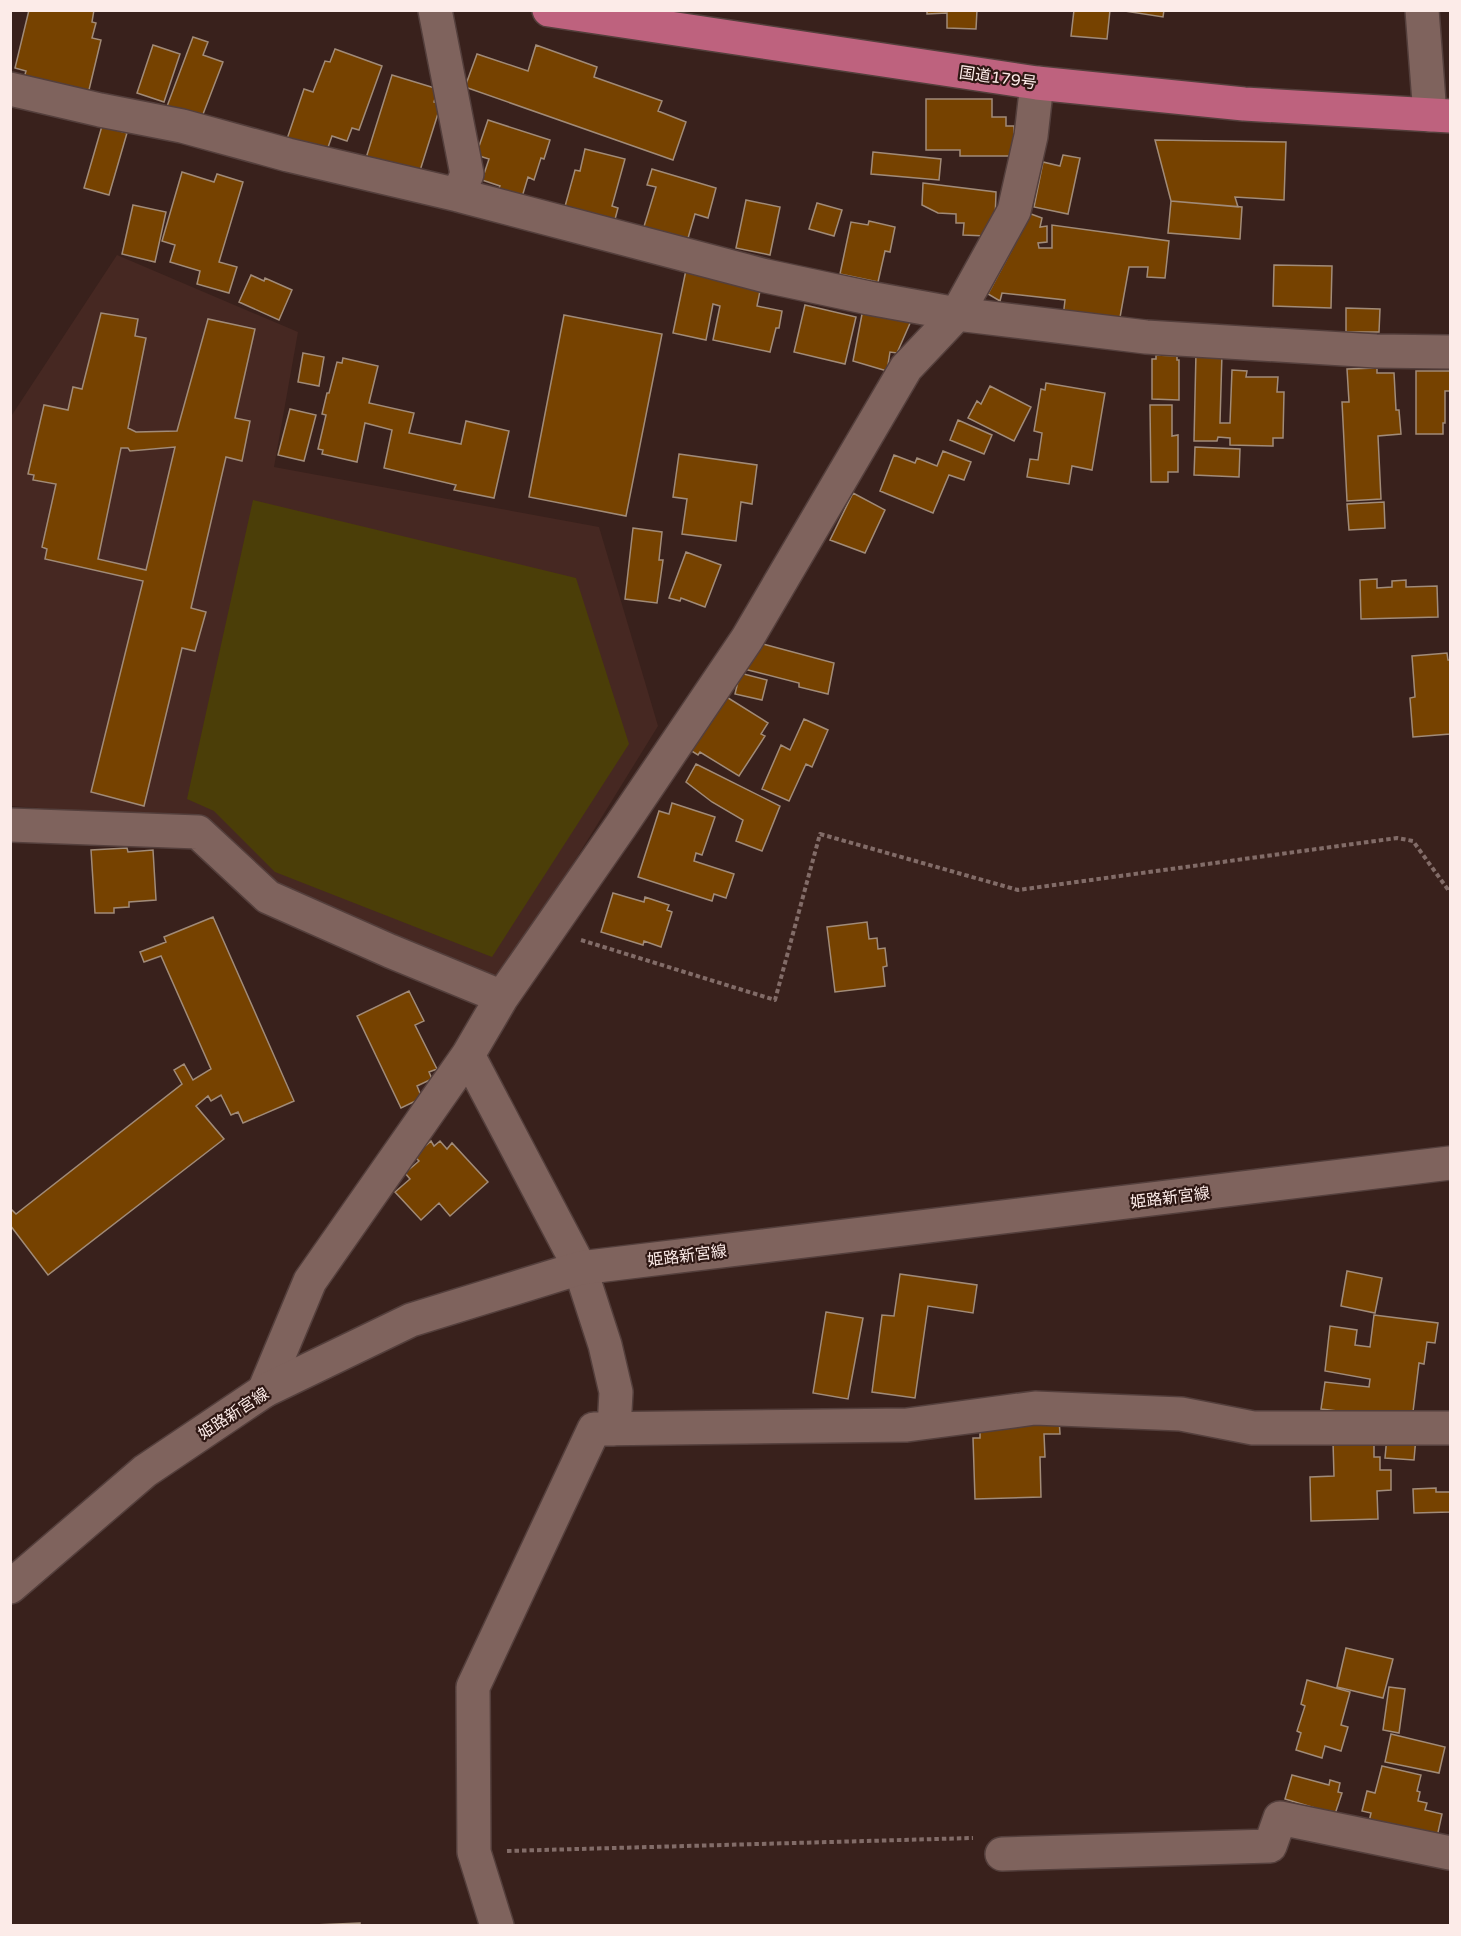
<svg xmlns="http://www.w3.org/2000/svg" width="1461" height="1936" font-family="'Varela Round','Noto Sans JP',sans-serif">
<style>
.built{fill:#462822}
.green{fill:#4b3e08}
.building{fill:#764200;stroke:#a18b78;stroke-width:1.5;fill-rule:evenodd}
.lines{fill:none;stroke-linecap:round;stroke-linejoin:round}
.minor-casing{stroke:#543f3c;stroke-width:36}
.tertiary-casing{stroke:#543f3c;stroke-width:36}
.secondary-casing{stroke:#543f3c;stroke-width:36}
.trunk-casing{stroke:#543f3c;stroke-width:36}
.path{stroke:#826c68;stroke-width:4;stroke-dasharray:4.5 3;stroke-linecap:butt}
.minor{stroke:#7f635d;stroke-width:33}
.tertiary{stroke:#7f635d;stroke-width:33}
.secondary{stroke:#7f635d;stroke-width:33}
.trunk{stroke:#be627e;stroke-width:33}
.labels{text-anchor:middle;stroke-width:4.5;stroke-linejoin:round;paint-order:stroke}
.street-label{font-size:16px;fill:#fcebe8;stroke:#2e1713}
</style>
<rect width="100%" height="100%" fill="#39211c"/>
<!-- built -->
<path class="built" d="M117 255 298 332 274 467 599 527 658 726 503 977 481 978 275 893 202 820 11 806 10 418Z"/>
<!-- green -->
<path class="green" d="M253 500 576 578 629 744 492 957 275 872 214 811 187 799Z"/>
<!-- building -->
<path class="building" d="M29 10H94L92 22 96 23 92 38 101 40 88 94 24 78 26 71 15 68Z
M927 10H977L976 29 947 28V13L927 14Z
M1074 10H1110L1107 39 1071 36Z
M1118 10H1164L1163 17Z
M193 37 208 42 203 55 223 62 200 122 166 109Z
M153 45 180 54 164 102 137 93Z
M536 45 597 67 594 77 662 101 658 111 686 122 673 160 465 87 477 54 528 71Z
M335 49 382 66 359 130 352 128 347 141 332 136 326 153 287 139 304 89 313 92 325 61 330 62Z
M392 75 438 89 434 102 441 104 418 177 366 158Z
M926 99H992V117H1006V126H1014V156H960V150H926Z
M488 120 550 140 544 159 541 158 534 180 528 177 522 197 498 190 500 186 482 180 489 159 476 155Z
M102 126 127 133 109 195 84 188Z
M1155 140 1286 142 1284 200 1235 197 1238 207 1171 201Z
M585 149 625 159 612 206 618 208 614 223 564 210 575 170 580 171Z
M873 152 941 159 939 180 871 174Z
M1063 155 1080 158 1068 214 1034 207 1043 162 1060 166Z
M652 169 716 188 708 218 695 214 686 245 642 233 656 187 647 185Z
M182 172 214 182 217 174 243 182 219 262 237 267 229 293 197 284 200 271 170 262 175 245 162 241Z
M923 183 996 192 995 222 987 236 963 235 964 223H956V214L938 213 922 205Z
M746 200 780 207 770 255 736 248Z
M1171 201 1242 207 1240 239 1168 233Z
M817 203 842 210 834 236 809 229Z
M133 205 166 212 155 262 122 254Z
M1031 214 1042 218 1040 227 1047 226V242L1038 243 1039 248H1052V225L1169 241 1165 278 1147 277 1148 267H1129L1119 323 1063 317 1065 300 1002 293 1000 301 988 294Z
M869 221 895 227 890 252 885 251 878 282 840 274 851 222 868 225Z
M1274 265 1332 266 1331 308 1273 306Z
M686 270 761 286 757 306 782 311 779 328H776L770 352 713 340 720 306 713 304 706 340 673 333Z
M251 275 264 281 265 278 292 290 279 320 239 302Z
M805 305 856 317 845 364 794 352Z
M1346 308 1380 309 1379 332H1346Z
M863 309 911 321 897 353 890 352 887 371 853 361Z
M101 313 138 319 135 336 146 338 128 428 136 432 177 431 208 319 255 329 235 418 250 421 242 461 226 457 191 608 206 612 195 651 182 648 144 806 91 792 143 581 45 559 47 549 42 547 56 484 33 480 34 475 28 474 44 405 68 410 73 387 82 389ZM175 447 146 570 98 559 121 448H128L130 451Z
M564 315 662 334 626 516 529 497Z
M1196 352 1222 353 1220 423H1230L1232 370 1247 371 1246 377H1278L1277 392H1284L1283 438H1273V446L1230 445V438L1218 437 1217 441H1194Z
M303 353 324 357 319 386 298 382Z
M1156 355 1177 356V360H1179V400L1152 399V359H1156Z
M343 358 378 366 369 403 414 413 409 433 461 444 466 421 509 431 494 498 454 490 456 485 384 468 392 430 365 423 357 462 322 454 323 450 318 449 326 415 322 414 327 393H329L337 362 342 363Z
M1377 368V373H1394L1396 410H1399L1401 434 1378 436 1381 499 1347 501 1342 402H1349L1347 369Z
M1416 371H1450V391H1445V423H1443V434H1416Z
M1046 383 1105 393 1092 470 1072 466 1069 484 1027 477 1030 459 1038 460 1042 433 1034 431 1041 389 1045 390Z
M990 386 1031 407 1014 441 968 418 977 401 981 404Z
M1150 405H1172V436L1178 435V472H1168V482H1151Z
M290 409 316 415 304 461 278 455Z
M958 420 992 435 984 454 950 440Z
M1195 447 1240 449 1239 477 1194 475Z
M943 451 971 462 964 480 949 475 933 513 880 491 894 455 915 463 917 458 937 466Z
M679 454 757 465 752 504 741 502 736 541 682 534 687 499 673 497Z
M853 493 885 510 865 553 830 540Z
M1384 502 1385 528 1349 530 1347 504Z
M633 528 662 532 659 560H663L657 603 625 599Z
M686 552 721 565 705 607 681 598 680 601 669 598Z
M1377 579V588L1392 587V581L1406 580V587L1437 586 1438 617 1361 619 1360 580Z
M763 644 834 663 828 694 799 687V683L744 669Z
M1447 653 1448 660H1450V734L1413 737 1410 698 1415 697 1412 656Z
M740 673 767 680 762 700 735 694Z
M725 696 768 723 761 734 765 736 739 776 700 752 698 755 690 750Z
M804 719 828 730 812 767 806 764 789 801 762 789 781 745 790 750Z
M696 764 780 806 762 851 736 841 743 820 712 802 686 782Z
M672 803 715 817 702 855 696 853 694 861 734 874 726 898 714 894 712 901 638 877 659 811 669 814Z
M127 848 128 852 153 850 156 900 129 902V907L114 908V913H95L91 850Z
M613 893 644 902 645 897 669 905 667 910 672 912 661 947 644 941 643 945 601 932Z
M213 917 294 1101 243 1123 238 1112 231 1115 221 1095 211 1101 208 1096 196 1106 224 1139 48 1275 10 1225V1208L16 1214 182 1084 174 1070 184 1064 193 1080 211 1069 161 956 144 962 140 952 166 942 164 937Z
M867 922 869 939 877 938 878 949 885 948 887 966 883 967 885 986 835 992 827 927Z
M409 991 424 1021 415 1025 437 1069 429 1072 432 1079 417 1086 422 1098 401 1108 357 1016Z
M431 1141 434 1146 440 1141 447 1149 452 1143 488 1182 450 1216 439 1203 421 1220 395 1192 410 1179 405 1173 419 1161 414 1156Z
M1347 1271 1382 1278 1375 1313 1341 1306Z
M900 1274 977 1285 973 1313 928 1306 915 1398 872 1392 882 1315 894 1316Z
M826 1312 863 1318 848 1399 813 1393Z
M1374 1315 1438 1323 1435 1343 1427 1342 1424 1364 1419 1363 1412 1420 1321 1409 1325 1382 1369 1387 1370 1379 1325 1371 1330 1326 1357 1330 1355 1345 1370 1347Z
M1059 1418 1060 1434H1044L1045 1457H1040L1041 1497 975 1499 973 1438H980V1420Z
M1387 1436 1416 1437 1414 1460 1385 1458Z
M1374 1441V1457H1380V1470H1391V1490L1377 1491 1378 1519 1311 1521 1310 1477 1334 1476 1333 1442Z
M1436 1488V1492H1450V1512L1414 1513 1413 1489Z
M1346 1648 1393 1659 1383 1698 1337 1687Z
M1307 1680 1350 1692 1341 1725 1348 1727 1341 1751 1325 1746 1322 1758 1296 1750 1301 1733 1297 1731 1305 1706 1301 1704Z
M1389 1687 1405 1689 1399 1733 1383 1730Z
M1391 1734 1445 1747 1439 1773 1385 1762Z
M1382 1766 1421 1775 1417 1791 1420 1792 1418 1801 1427 1803 1425 1810 1442 1814 1437 1837 1368 1826 1371 1813 1362 1811 1367 1791 1375 1793Z
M1292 1775 1329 1785 1330 1780 1340 1783 1338 1792 1342 1793 1335 1814 1285 1799Z
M360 1923V1926L313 1925Z"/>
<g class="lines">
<defs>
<path id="minor" d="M435 10 467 174 458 195
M10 89 100 110 182 126 288 155 458 195 766 276 869 298 957 314 1146 337 1376 351 1450 352
M10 825 198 832 268 897 390 951 502 997
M468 1055 580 1268 605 1345 616 1392 614 1429
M264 1391 310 1281 468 1055 502 997 620 827 747 639 906 368 957 314 1014 211 1031 136 1037 83
M1002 1854 1270 1846 1280 1818 1450 1853
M497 1926 474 1852 473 1687 594 1429 907 1425 1035 1408 1181 1414 1253 1428H1450"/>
<path id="tertiary" d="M1422 10 1430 115"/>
<path id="secondary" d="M10 1587 145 1471 264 1391 411 1320 580 1268 1450 1163"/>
<path id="trunk" d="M549 10 1037 83 1244 104 1450 116"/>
</defs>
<!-- minor casing -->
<use href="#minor" class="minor-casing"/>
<!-- tertiary casing -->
<use href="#tertiary" class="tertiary-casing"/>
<!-- secondary casing -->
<use href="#secondary" class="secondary-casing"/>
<!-- trunk casing -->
<use href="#trunk" class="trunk-casing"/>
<!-- path -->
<path class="path" d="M581 940 775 1000 820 834 1018 890 1397 838 1413 841 1449 891 1450 890
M507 1851 973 1838"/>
<!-- minor -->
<use href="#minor" class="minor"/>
<!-- tertiary -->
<use href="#tertiary" class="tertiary"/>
<!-- secondary -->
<use href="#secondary" class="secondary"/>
<!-- trunk -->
<use href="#trunk" class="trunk"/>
</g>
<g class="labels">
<!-- street labels -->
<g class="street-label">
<text transform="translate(998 77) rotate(8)" y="6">国道179号</text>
<text transform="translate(1170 1197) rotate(-7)" y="6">姫路新宮線</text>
<text transform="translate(687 1255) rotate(-7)" y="6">姫路新宮線</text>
<text transform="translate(233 1413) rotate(-33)" y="6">姫路新宮線</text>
</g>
</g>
<!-- border -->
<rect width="1461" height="1936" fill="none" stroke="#fcebe8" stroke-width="24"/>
</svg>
